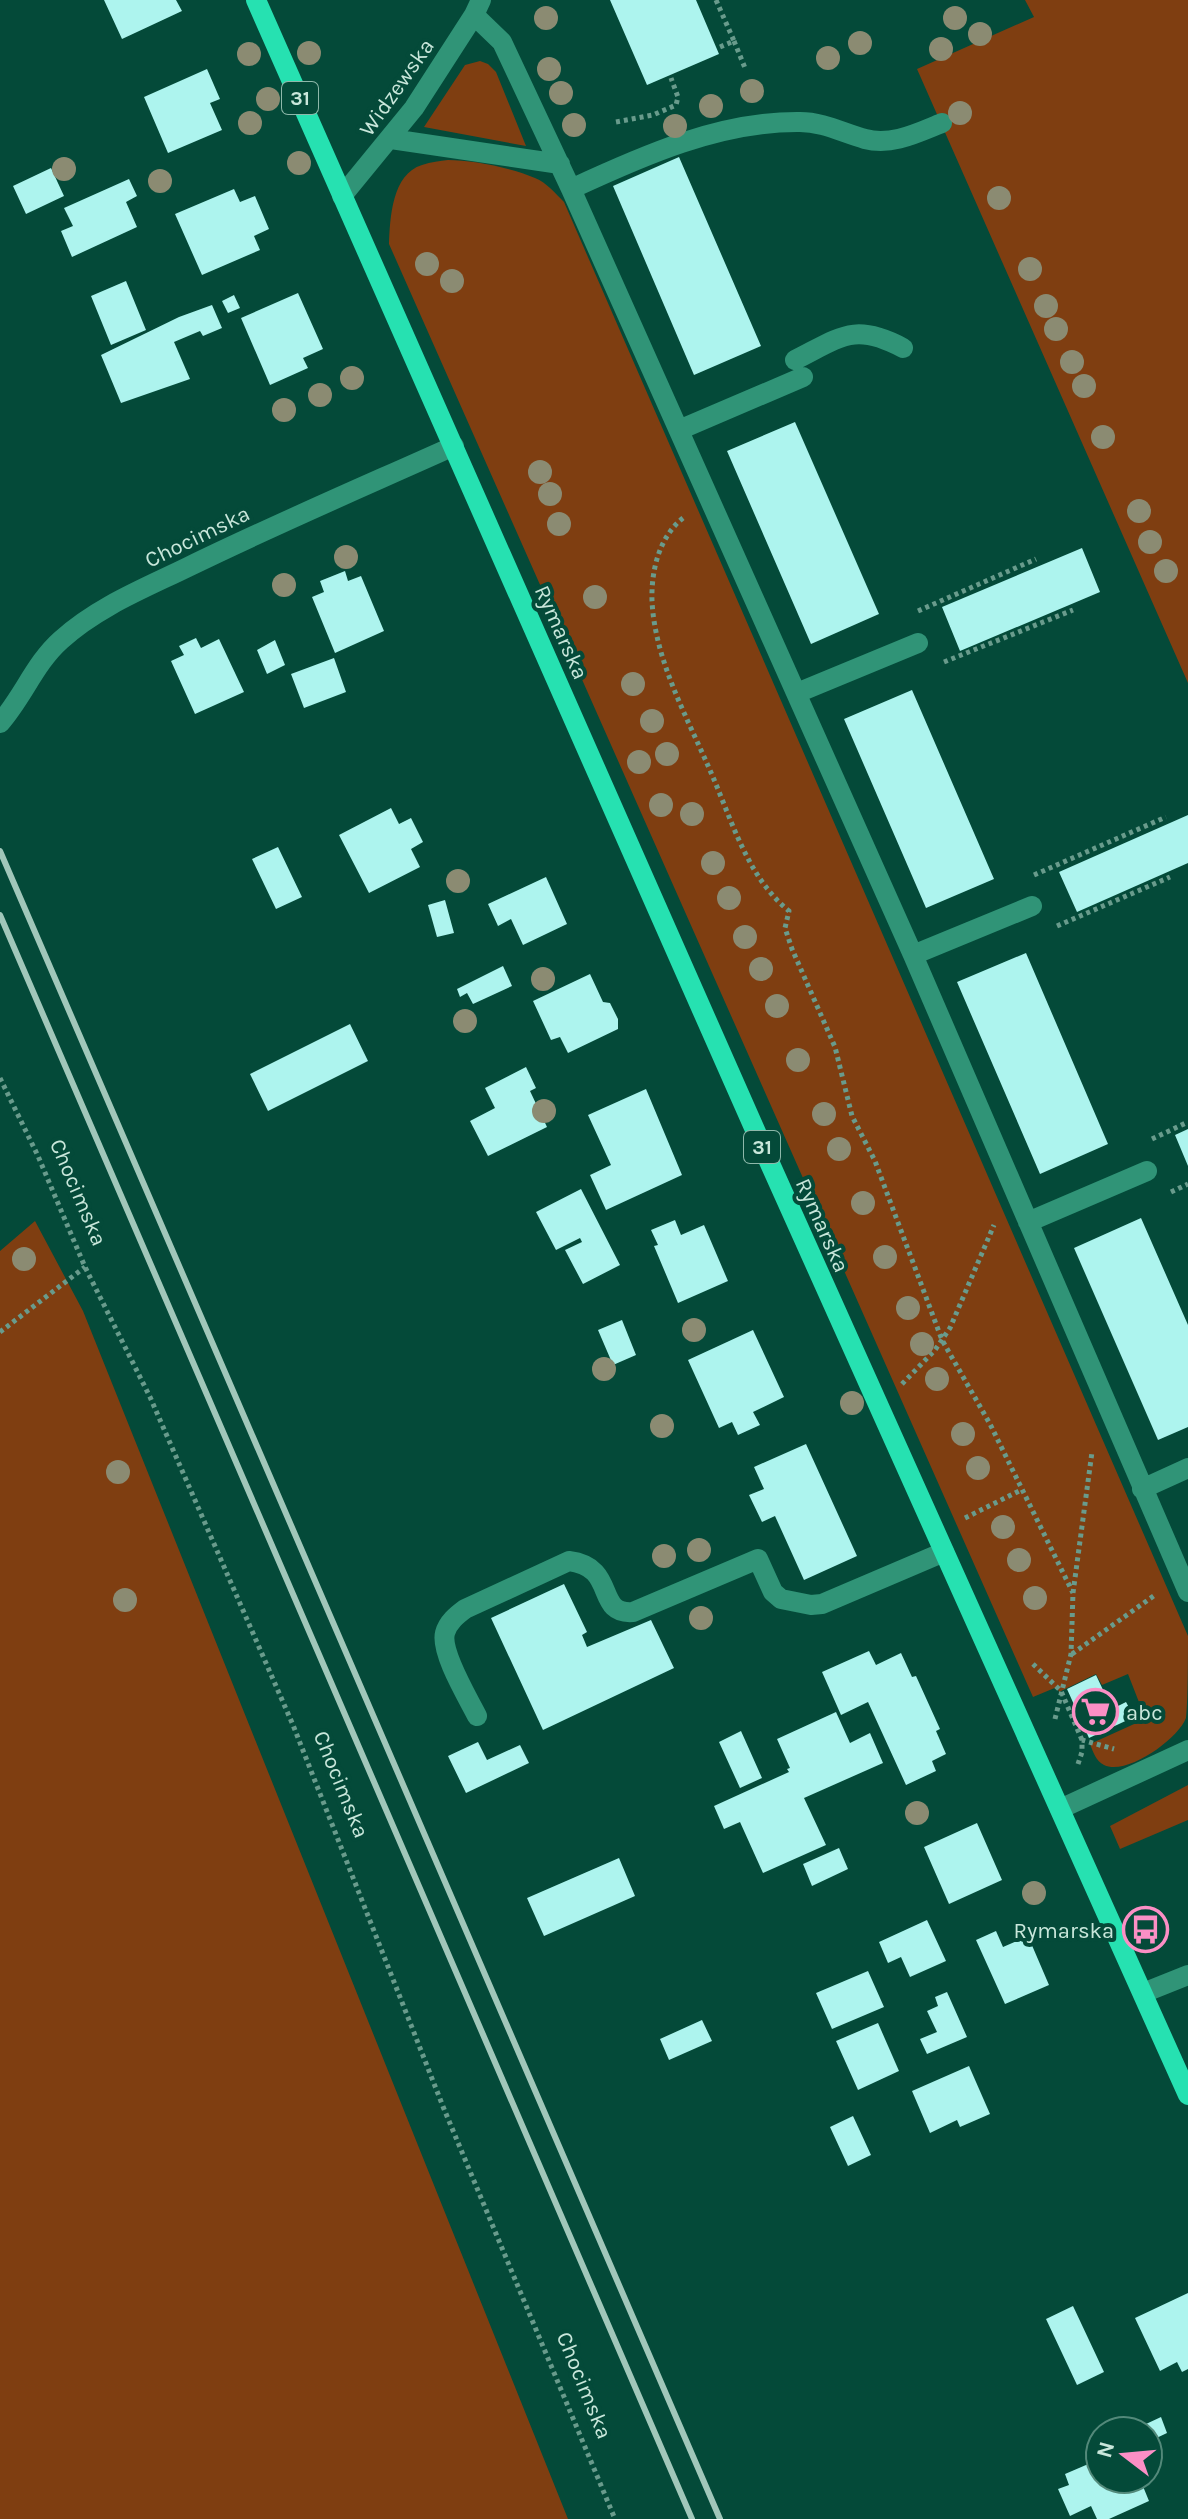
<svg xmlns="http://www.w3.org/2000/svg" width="1188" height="2519" font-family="Karla,sans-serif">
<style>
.green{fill:#7f3e11}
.building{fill:#adf4ee}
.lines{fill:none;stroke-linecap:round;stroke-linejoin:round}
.path{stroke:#699b8c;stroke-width:5;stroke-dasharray:4 4;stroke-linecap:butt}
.minor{stroke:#309477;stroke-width:20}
.major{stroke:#26e1b1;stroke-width:20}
.rail{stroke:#a1c7ba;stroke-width:6}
.tree{fill:#8b8b72}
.labels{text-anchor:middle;stroke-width:8;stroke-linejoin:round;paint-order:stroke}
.shield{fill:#044a39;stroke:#8eb8aa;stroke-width:2}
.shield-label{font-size:20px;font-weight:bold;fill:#c9e7db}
.street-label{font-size:22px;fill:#c9e7db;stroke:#044a39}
.poi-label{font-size:22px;fill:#c9e7db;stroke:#044a39;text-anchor:start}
</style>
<rect width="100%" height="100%" fill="#044a39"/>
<!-- green -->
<path class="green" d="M1025 0H1188V683L917 69 1034 17Z
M480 61 488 64 496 72 526 146 424 127 465 65Z
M448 160C472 160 513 168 535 178 547 183 555 193 564 202L1188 1636C1188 1656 1188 1702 1186 1718 1178 1739 1127 1776 1104 1765 1096 1761 1093 1752 1090 1744L1143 1720 1144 1715 1128 1674 1102 1685 1096 1674 1059 1692 1057 1687 1033 1697 389 244C390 218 392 174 422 165 431 162 440 161 448 160Z
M35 1221 83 1311 568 2519H0V1251Z
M1188 1785V1820L1120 1849 1110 1826Z"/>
<!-- building -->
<path class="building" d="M104 0H176L182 11 122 39Z
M610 0H696L719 54 647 85Z
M207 69 220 99 210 103 222 130 168 153 144 97Z
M679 157 761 346 694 375 613 186Z
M51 168 64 196 26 214 13 186Z
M129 179 137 196 126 202 137 227 72 257 61 231 73 226 64 208Z
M234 189 240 202 255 196 269 229 254 236 260 250 202 275 175 214Z
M126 281 146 330 111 345 91 296Z
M298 293 323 349 303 358 308 368 270 385 241 318Z
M234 295 240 308 228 313 222 301Z
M212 305 222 328 203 336 200 331 174 342 190 379 121 403 101 355 179 317Z
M795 422 879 614 811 644 727 451Z
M1082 548 1100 592 960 651 942 607Z
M345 571 348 581 361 576 384 631 335 653 312 597 324 592 320 581Z
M196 638 201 648 219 639 244 692 195 714 171 661 184 655 179 646Z
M275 640 285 665 267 674 257 650Z
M334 658 346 692 304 708 291 674Z
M912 690 994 879 926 908 844 719Z
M391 808 399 824 411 818 423 842 411 849 420 867 369 893 339 835Z
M1188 815V863L1077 912 1059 872Z
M278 847 302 897 276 909 252 859Z
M546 877 567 924 523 945 511 919 498 926 488 904Z
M445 900 454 933 437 937 428 905Z
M1026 953 1108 1144 1040 1174 957 982Z
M503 966 512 986 473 1004 467 993 460 997 457 989Z
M590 974 603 1002 610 1003 618 1019V1029L568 1053 560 1037 551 1040 533 1001Z
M350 1024 368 1061 268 1111 250 1074Z
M526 1067 536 1088 530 1091 547 1127 488 1156 470 1121 495 1108 485 1088Z
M646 1089 682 1175 606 1210 590 1175 611 1165 588 1115Z
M1188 1129V1166L1175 1135Z
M581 1189 620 1265 583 1284 565 1250 582 1242 580 1238 556 1250 536 1212Z
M1141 1218 1188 1325V1427L1158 1440 1074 1248Z
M675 1220 681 1235 704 1225 728 1281 678 1303 654 1246 658 1245 651 1230Z
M622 1320 636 1355 613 1365 598 1330Z
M753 1330 784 1397 753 1412 760 1425 738 1435 732 1422 719 1428 688 1360Z
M806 1444 857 1556 804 1580 775 1516 762 1522 749 1495 764 1489 754 1467Z
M564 1584 587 1632 582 1635 587 1647 651 1620 674 1668 543 1730 491 1618Z
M869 1651 876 1665 901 1653 912 1677 916 1676 940 1729 936 1731 946 1754 932 1761 936 1771 906 1785 868 1702 841 1715 822 1672Z
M1096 1675 1112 1709 1126 1702 1134 1717 1089 1738 1067 1689Z
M836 1712 850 1743 870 1733 883 1763 804 1798 826 1845 763 1873 740 1822 724 1829 714 1806 789 1772 787 1769 790 1768 777 1739Z
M741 1731 762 1778 740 1788 719 1742Z
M478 1742 487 1760 520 1745 529 1763 466 1793 448 1756Z
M977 1823 1002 1880 949 1904 924 1847Z
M839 1848 848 1869 812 1886 803 1864Z
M619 1858 635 1896 544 1936 527 1898Z
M927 1920 946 1961 910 1977 901 1957 888 1963 879 1942Z
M996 1931 1003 1947 1028 1936 1049 1985 1005 2004 976 1940Z
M868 1971 884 2007 832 2029 816 1993Z
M947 1992 967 2037 927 2054 920 2039 937 2032 927 2011 938 2006 935 1997Z
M702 2020 712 2041 669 2060 660 2039Z
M878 2023 899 2071 858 2090 836 2041Z
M969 2066 990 2114 960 2127 957 2120 930 2133 912 2091Z
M853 2116 871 2155 848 2166 830 2127Z
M1188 2293V2369L1182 2372 1177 2362 1160 2371 1135 2318Z
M1073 2306 1104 2372 1077 2385 1046 2319Z
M1161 2417 1167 2433 1148 2442V2431H1131Z
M1100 2459V2479H1140L1149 2501 1109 2519H1097L1091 2506 1070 2516 1058 2489 1069 2485 1065 2474Z"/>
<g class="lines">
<!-- path -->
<path class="path" d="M716 0 734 41 720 47
M734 41 745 68
M616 122 653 115 676 105 678 97 671 78
M683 518C659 537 651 571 652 601 655 660 686 715 709 768 731 817 746 876 789 911L785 928 792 949 835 1047 852 1116 875 1161 942 1340 990 1424 1073 1593
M918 611 1036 559
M944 662 1073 610
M1034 875 1166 817
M1057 926 1170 877
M0 1078 38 1156 85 1267 150 1397 293 1725 444 2109 615 2519
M1152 1139 1188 1122
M1171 1192 1188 1184
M0 1332 85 1267
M902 1384 935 1350 950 1328 994 1225
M965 1518 1021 1490
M1072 1654 1155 1595
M1033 1664 1061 1691 1082 1740
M1055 1719 1071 1654 1073 1593 1092 1452
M1078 1764 1082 1752V1740L1114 1749"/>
<!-- minor -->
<path class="minor" d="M474 15 502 42 571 189 913 955 1188 1592
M391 139 560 164
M571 189C642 156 720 121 800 122 823 122 843 133 865 139 892 146 917 133 942 123
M342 196 414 108 474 15 481 0
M795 360C841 337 854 322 903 348
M679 430 803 377
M797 693 918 643
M0 723C23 697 35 663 61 640 97 607 145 588 188 567 276 524 365 486 454 446
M913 955 1032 906
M1028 1222 1147 1171
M1142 1489 1188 1468
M477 1716C468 1698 440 1652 445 1633 448 1622 457 1615 465 1609L569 1561C618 1567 594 1615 633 1612L758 1559 773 1592 781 1599 811 1605 822 1604 944 1552
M1060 1809 1188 1750
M1143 1993 1188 1975"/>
<!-- major -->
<path class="major" d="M256 0 763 1148 1188 2095"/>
<!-- rail -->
<path class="rail" d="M0 851 720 2519
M0 915 692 2519"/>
</g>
<!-- trees -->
<g class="tree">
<circle cx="546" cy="18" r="12"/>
<circle cx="955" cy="18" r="12"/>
<circle cx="980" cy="34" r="12"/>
<circle cx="860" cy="43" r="12"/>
<circle cx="941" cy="49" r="12"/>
<circle cx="309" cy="53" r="12"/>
<circle cx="249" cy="54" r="12"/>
<circle cx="828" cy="58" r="12"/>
<circle cx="549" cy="69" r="12"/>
<circle cx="752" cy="91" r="12"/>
<circle cx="561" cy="93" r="12"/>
<circle cx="268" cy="99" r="12"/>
<circle cx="711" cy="106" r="12"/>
<circle cx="960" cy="113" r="12"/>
<circle cx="250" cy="123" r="12"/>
<circle cx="574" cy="125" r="12"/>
<circle cx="675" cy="126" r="12"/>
<circle cx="299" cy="163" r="12"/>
<circle cx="64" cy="169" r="12"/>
<circle cx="160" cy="181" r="12"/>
<circle cx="999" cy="198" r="12"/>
<circle cx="427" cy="264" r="12"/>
<circle cx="1030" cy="269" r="12"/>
<circle cx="452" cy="281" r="12"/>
<circle cx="1046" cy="306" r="12"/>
<circle cx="1056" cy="329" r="12"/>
<circle cx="1072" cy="362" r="12"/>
<circle cx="352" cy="378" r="12"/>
<circle cx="1084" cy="386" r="12"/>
<circle cx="320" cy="395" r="12"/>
<circle cx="284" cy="410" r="12"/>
<circle cx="1103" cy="437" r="12"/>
<circle cx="540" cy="472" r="12"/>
<circle cx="550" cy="494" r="12"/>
<circle cx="1139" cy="511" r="12"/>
<circle cx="559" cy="524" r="12"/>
<circle cx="1150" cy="542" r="12"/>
<circle cx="346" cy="557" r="12"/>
<circle cx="1166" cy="571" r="12"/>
<circle cx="284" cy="585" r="12"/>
<circle cx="595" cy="597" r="12"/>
<circle cx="633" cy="684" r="12"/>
<circle cx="652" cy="721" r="12"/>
<circle cx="667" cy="754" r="12"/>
<circle cx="639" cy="762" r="12"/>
<circle cx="661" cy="805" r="12"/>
<circle cx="692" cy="814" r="12"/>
<circle cx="713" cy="863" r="12"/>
<circle cx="458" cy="881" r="12"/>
<circle cx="729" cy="898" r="12"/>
<circle cx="745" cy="937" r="12"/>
<circle cx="761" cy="969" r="12"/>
<circle cx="543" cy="979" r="12"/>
<circle cx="777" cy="1006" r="12"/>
<circle cx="465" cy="1021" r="12"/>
<circle cx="798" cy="1060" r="12"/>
<circle cx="544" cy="1111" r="12"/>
<circle cx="824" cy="1114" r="12"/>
<circle cx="839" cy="1149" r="12"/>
<circle cx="863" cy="1203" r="12"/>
<circle cx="885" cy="1257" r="12"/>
<circle cx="24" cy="1259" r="12"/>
<circle cx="908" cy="1308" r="12"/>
<circle cx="694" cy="1330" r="12"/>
<circle cx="922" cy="1344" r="12"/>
<circle cx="604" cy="1369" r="12"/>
<circle cx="937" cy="1379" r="12"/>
<circle cx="852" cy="1403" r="12"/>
<circle cx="662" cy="1426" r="12"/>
<circle cx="963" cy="1434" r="12"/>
<circle cx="978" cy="1468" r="12"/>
<circle cx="118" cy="1472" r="12"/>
<circle cx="1003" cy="1527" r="12"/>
<circle cx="699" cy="1550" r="12"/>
<circle cx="664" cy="1556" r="12"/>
<circle cx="1019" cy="1560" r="12"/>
<circle cx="1035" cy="1598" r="12"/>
<circle cx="125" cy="1600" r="12"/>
<circle cx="701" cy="1618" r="12"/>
<circle cx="917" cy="1813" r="12"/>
<circle cx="1034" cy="1893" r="12"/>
</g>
<!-- icons -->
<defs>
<symbol id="supermarket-ring" viewBox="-11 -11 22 22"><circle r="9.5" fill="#044a39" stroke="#fb8fc5" stroke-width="1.5"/><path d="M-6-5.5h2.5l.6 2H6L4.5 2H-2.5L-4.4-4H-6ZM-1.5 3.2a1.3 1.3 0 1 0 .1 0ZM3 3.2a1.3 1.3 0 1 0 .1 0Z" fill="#fb8fc5"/></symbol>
<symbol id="bus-ring" viewBox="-11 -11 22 22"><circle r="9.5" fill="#044a39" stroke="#fb8fc5" stroke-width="1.5"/><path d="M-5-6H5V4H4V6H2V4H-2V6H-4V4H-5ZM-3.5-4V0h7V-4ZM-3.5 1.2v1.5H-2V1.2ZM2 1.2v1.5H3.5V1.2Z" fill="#fb8fc5"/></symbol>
</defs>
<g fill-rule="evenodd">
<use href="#supermarket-ring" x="1070" y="1686" width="51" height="51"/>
<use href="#bus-ring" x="1120" y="1904" width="51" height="51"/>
</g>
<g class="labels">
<!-- shield labels -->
<g class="shield">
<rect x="282" y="82" width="36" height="32" rx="6"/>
<rect x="744" y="1131" width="36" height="32" rx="6"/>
</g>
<g class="shield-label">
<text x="300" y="105">31</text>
<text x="762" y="1154">31</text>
</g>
<!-- street labels -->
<g class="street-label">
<text transform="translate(396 87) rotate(-55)" y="8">Widzewska</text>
<text transform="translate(197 536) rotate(-26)" y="8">Chocimska</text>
<text transform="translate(562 632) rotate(66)" y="8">Rymarska</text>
<text transform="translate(79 1192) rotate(67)" y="8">Chocimska</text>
<text transform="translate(823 1225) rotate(66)" y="8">Rymarska</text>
<text transform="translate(342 1784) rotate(68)" y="8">Chocimska</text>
<text transform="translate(585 2385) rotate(68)" y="8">Chocimska</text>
</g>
<!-- poi labels -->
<g class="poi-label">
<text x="1126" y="1720">abc</text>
<text x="1114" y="1938" text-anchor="end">Rymarska</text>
</g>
</g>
<!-- north arrow -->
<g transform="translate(1124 2455) rotate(286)"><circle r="38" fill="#044a39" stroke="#53897a" stroke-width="2"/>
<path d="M0-6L14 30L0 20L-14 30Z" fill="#fb8fc5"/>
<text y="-12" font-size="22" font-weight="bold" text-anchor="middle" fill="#c9e7db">N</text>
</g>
</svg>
